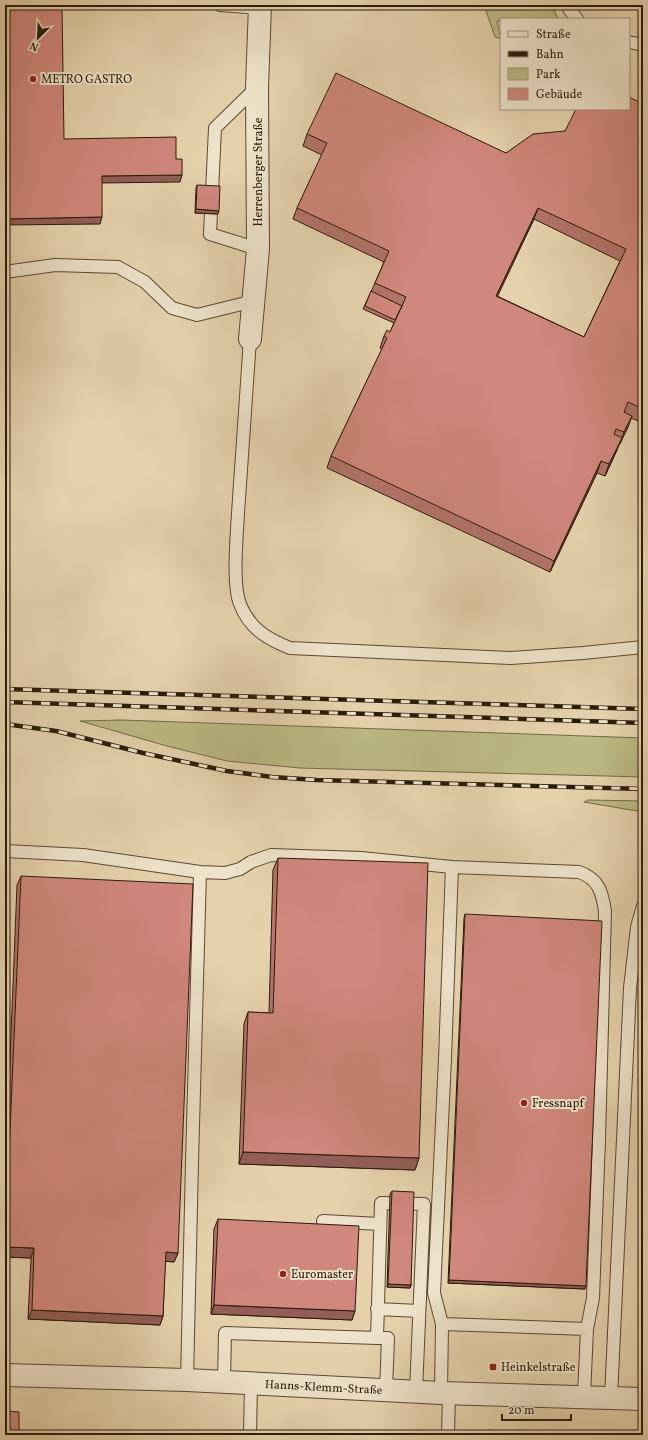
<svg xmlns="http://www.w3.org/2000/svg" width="648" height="1440" font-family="Vollkorn,serif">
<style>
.green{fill:#bcba84;stroke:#746a47}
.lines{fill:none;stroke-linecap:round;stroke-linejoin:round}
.lane-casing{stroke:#5a4833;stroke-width:14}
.street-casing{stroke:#5a4833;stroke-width:24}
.lane{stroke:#eee2ca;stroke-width:12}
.street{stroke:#eee2ca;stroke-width:22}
.rail-casing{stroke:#2b1a0a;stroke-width:4.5}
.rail{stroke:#eee2ca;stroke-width:3;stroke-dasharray:9;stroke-linecap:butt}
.wall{fill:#b3746b;stroke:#2b1a0a;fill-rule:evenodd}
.shaded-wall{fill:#925e57;stroke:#2b1a0a}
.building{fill:#d0877c;stroke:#2b1a0a;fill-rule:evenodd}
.poi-dot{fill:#8f2418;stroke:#eee2ca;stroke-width:1.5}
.labels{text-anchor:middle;stroke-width:4;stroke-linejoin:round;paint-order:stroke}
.poi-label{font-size:12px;fill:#2b1a0a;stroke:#eee2ca;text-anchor:start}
.street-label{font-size:12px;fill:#2b1a0a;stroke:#eee2ca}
</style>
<rect width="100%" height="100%" fill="#e5d2ad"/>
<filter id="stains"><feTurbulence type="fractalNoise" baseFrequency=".005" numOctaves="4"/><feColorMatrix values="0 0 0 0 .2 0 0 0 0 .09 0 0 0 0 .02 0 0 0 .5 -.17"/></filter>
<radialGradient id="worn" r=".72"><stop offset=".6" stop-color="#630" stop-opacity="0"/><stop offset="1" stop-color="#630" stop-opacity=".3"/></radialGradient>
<!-- green -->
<path class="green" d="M487 5H552L558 19H501V21H497L501 39 495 37 485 8Z
M121 720 643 738V777L300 768 227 761 167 746 80 721Z
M588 800 643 801V812L584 802Z"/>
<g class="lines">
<defs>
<path id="lane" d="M220 5 260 8
M568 5 569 9 577 19
M629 42 643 45
M257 87 215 128 210 234 258 249
M5 272 55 265 118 267 145 282 172 308 197 315 254 301
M250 339C246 397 242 455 238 513 237 534 232 584 240 604 249 628 267 639 290 648L511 658 583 653 643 647
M5 851 83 855 200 872 225 873 240 869 251 862 271 855 361 858 452 867
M323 1221 380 1224
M377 1309 419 1311
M442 1324 587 1329
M187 1380 192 1162 200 872
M224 1381 225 1333 377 1338
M386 1390 388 1338H377L381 1203 424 1204 416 1391
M441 1393 442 1324 434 1293 445 1058 452 867 579 872C599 879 602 892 605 911L599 1140 593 1298 587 1329 584 1396
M611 1398 630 988 637 927 643 906
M250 1435 251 1383
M448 1435 449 1393"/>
<g id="street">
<path d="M250 339 258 249 257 87 260 5"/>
<path id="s1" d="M5 1375 187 1380 441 1393 643 1399"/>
</g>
</defs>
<!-- lane casing -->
<use href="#lane" class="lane-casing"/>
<!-- street casing -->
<use href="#street" class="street-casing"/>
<!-- lane -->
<use href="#lane" class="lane"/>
<!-- street -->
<use href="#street" class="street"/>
<defs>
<path id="rail" d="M5 689 643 709
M5 702 643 723
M5 724 56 731 143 753 227 771 272 777 317 780 643 789"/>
</defs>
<!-- rail casing -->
<use href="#rail" class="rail-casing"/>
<!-- rail -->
<use href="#rail" class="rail"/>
</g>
<!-- wall -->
<path class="wall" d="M643 104V423L631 418 628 427 619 444 617 450 605 476 597 473 550 572 327 468 331 456 382 349 380 348 384 336 390 332 394 323 363 309 375 283 384 262 293 219 297 208 322 155 303 146 307 134 506 153 565 131ZM534 219 620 261 584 337 497 296Z
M197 185 218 214 195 213 196 188Z
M278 858 419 1158 415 1170 239 1164 244 1024 248 1012 269 1013 273 870Z
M21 876 178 1253 174 1262 165 1261 163 1316 160 1325 28 1319 31 1258 5 1257V1184L17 885Z
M465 914 586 1286 585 1289 448 1283 464 918Z
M392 1191 411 1285 410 1288 387 1287 390 1194Z
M218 1219 355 1311 352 1320 211 1314 214 1229Z"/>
<!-- shaded-wall -->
<path class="shaded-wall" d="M182 175 180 182 99 183 102 176Z
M538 208 534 219 492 308 496 296Z
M196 209 219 211 218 214 195 213Z
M102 217 100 224 5 225V219Z
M632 416 628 427 620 444 624 432Z
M622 438 617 450 605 476 609 464Z
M601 461 597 473 550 572 554 561Z
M243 1152 419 1158 415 1170 239 1164Z
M5 1247 34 1248 31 1258 5 1257Z
M166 1252 178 1253 174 1262 162 1261Z
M449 1280 586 1286 585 1289 448 1283Z
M388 1284 411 1285 410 1288 387 1287Z
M214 1305 355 1311 352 1320 211 1314Z
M32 1310 163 1316 160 1325 28 1319Z"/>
<!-- building -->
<path class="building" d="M62 7 64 139 176 137V159H182V175L102 176V217L5 219V8Z
M336 73 506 153 533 134 565 131 576 109H629V97L643 104V409L628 402 624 412 632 416 624 432 616 429 614 434 622 438 609 464 601 461 554 561 331 456 387 338 384 336 387 330 390 332 406 297 375 283 389 251 297 208 327 143 307 134ZM538 208 626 249 584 337 496 296Z
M197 185 220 186 219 211 196 209Z
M371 291 402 306 395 320 365 306Z
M278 858 428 863 419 1158 243 1152 248 1012 273 1013Z
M21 876 193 884 178 1253 166 1252 163 1316 32 1310 34 1248 5 1247Z
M465 914 602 921 586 1286 449 1280Z
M392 1191 414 1192 411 1285 388 1284Z
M218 1219 359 1226 355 1311 214 1305Z
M5 1411 19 1412V1435H5Z
M489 1430 500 1431V1435H489Z"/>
<!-- markers -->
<g class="poi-dot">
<circle cx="33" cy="79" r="4"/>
<circle cx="524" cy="1103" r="4"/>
<circle cx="283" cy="1274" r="4"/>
<rect x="489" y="1363" width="8" height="8" rx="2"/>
</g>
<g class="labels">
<!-- poi labels -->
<g class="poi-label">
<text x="41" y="83">METRO GASTRO</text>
<text x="532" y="1107">Fressnapf</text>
<text x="291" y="1278">Euromaster</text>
<text x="501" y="1371">Heinkelstraße</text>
</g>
<!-- street labels -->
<g class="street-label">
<text transform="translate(258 172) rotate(-90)" y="4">Herrenberger Straße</text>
<text dy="4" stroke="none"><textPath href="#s1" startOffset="319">Hanns-Klemm-Straße</textPath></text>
</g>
</g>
<!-- margin -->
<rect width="648" height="1440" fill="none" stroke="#e5d2ad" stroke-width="20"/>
<rect x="6" y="6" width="636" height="1428" fill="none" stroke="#2b1a0a" stroke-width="2"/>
<rect x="10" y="10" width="628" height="1420" fill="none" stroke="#2b1a0a"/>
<!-- legend -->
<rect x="500" y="18" width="130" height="92" fill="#eee2ca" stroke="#a0927d"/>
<rect x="508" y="31" width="20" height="6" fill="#eee2ca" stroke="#a0927d"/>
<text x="536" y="38" font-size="12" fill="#2b1a0a">Straße</text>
<rect x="508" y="51" width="20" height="6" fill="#2b1a0a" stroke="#a0927d"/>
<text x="536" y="58" font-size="12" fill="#2b1a0a">Bahn</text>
<rect x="508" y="68" width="20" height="12" fill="#bcba84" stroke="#a0927d"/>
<text x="536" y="78" font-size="12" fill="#2b1a0a">Park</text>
<rect x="508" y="88" width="20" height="12" fill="#d0877c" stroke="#a0927d"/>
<text x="536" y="98" font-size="12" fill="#2b1a0a">Gebäude</text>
<!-- north arrow -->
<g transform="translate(38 38) rotate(204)" stroke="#eee2ca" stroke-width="3" paint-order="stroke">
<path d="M0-3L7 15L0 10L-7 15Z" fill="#2b1a0a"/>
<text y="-6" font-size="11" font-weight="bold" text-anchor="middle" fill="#2b1a0a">N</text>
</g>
<!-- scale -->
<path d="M502 1414v6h69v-6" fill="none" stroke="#2b1a0a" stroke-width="2"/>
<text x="508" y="1414" font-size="12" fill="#2b1a0a" stroke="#eee2ca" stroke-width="3" paint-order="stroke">20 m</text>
<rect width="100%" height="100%" filter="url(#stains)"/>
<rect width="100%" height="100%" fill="url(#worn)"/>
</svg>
